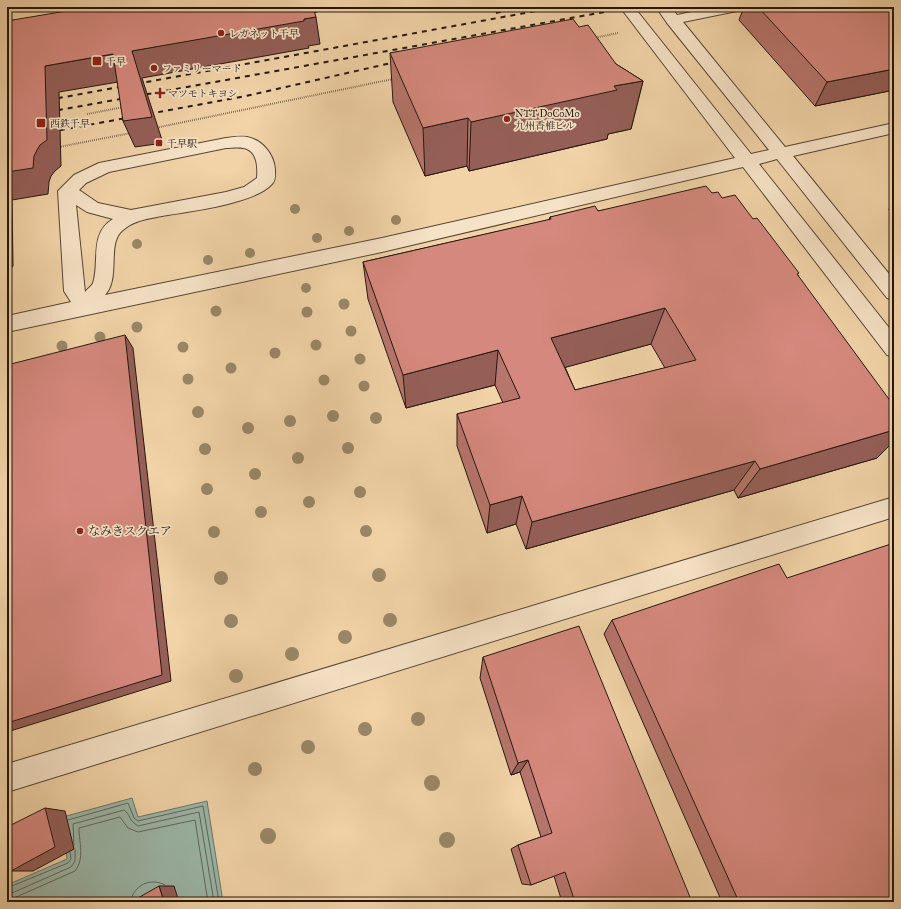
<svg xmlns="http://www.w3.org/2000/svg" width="901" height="909" font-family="'IM FELL Great Primer','Noto Serif JP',serif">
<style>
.water{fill:#9bb7a9;stroke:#6b776b}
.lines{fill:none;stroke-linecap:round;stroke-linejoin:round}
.shore{stroke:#60675c;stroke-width:1}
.minor-casing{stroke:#574635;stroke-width:2}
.path{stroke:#24170f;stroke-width:2;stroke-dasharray:0.5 1.5;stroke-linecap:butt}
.minor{fill:#f6e2c6;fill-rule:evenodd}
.rail{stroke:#24170f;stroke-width:2;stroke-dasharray:5 5;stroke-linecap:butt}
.tree{fill:#998767}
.wall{fill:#b7756c;stroke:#24170f;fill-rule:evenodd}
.shaded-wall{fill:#955f58;stroke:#24170f}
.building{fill:#d5887d;stroke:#24170f;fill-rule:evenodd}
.poi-dot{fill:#8f2418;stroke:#f6e2c6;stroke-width:1.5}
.labels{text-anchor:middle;stroke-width:3.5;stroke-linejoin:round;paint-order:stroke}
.far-poi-label{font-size:10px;fill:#24170f;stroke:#f6e2c6;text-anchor:start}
.poi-label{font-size:12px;fill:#24170f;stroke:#f6e2c6;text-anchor:start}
</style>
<rect width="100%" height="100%" fill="#f1d3a7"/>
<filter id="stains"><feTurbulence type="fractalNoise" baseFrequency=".005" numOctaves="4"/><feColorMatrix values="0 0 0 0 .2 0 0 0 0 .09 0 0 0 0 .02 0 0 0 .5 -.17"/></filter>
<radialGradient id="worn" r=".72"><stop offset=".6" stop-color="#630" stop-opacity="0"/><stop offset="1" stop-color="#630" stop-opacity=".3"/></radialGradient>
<!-- water -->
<path class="water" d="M132 798 138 817 207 801 223 902H7V885L67 859 63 817Z"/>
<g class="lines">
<!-- shore -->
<path class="shore" d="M68 820 128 803 134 818 138 821 203 806 219 902
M74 845 73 824 124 810C131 815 128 820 138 826L199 812 214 902
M7 888 68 863 71 859 70 852
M7 893H12L71 867 75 861V850
M7 899 14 898 75 871C85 858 79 843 79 828L120 817 128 828 138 832 195 820 208 902
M130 902C134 885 150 877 165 885"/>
<defs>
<path id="minor" d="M620 7H634L751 154 769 150 667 23 656 7H671L677 15 715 7H744L742 10 737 11 683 22 785 147 894 123V133L793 156 894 280V300L887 298 777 159 759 164 894 334V357L887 355 743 167 382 252 7 332V316L71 302 64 291 58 191 74 175 99 163 226 138C233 137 241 136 247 137 263 140 274 155 275 169 275 174 276 180 272 184 254 204 190 211 162 216 148 219 134 220 123 230 106 243 121 278 105 295L382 238 735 158ZM226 148C231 148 238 147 243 148 257 150 258 166 257 178L244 187 226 192 131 210 98 203 79 190 86 183 109 172ZM76 205 87 212 113 219C89 233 100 262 93 283 92 286 87 289 85 292Z
M894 497V517L7 792V764Z"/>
</defs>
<!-- minor casing -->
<use href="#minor" class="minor-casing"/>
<!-- path -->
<path class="path" d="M594 38 618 33
M87 114 124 107
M155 128 393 79
M59 147 131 133"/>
<!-- minor -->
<use href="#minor" class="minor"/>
<!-- rail -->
<path class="rail" d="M496 13 520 7
M302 14 343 7
M48 100 558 7
M48 112 632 7
M50 132 246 96 400 61"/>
</g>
<!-- trees -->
<g class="tree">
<circle cx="295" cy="209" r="5"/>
<circle cx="396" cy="220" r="5"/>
<circle cx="349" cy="231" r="5"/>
<circle cx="317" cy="238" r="5"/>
<circle cx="137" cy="244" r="5"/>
<circle cx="250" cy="253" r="5"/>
<circle cx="208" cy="260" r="5"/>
<circle cx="306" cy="288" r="5"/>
<circle cx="344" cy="304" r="5.5"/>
<circle cx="216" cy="311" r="5.5"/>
<circle cx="307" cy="312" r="5.5"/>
<circle cx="137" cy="327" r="5.5"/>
<circle cx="351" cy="331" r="5.5"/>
<circle cx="100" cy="337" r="5.5"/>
<circle cx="316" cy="345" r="5.5"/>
<circle cx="62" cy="346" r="5.5"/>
<circle cx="183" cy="347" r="5.5"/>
<circle cx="275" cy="353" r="5.5"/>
<circle cx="360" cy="359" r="5.5"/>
<circle cx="231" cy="368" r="5.5"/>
<circle cx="188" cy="379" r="5.5"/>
<circle cx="324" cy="380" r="5.5"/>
<circle cx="364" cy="386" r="5.5"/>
<circle cx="198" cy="412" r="6"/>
<circle cx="333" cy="416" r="6"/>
<circle cx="376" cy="418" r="6"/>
<circle cx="290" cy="421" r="6"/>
<circle cx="248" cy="428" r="6"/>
<circle cx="348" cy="448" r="6"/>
<circle cx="205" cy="449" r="6"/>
<circle cx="298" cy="458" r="6"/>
<circle cx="255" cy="474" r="6"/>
<circle cx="207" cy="489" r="6"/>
<circle cx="360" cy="492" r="6"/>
<circle cx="309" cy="502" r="6"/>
<circle cx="261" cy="512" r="6"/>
<circle cx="366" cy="531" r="6"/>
<circle cx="214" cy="532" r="6"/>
<circle cx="379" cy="575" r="7"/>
<circle cx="221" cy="578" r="7"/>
<circle cx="390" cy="620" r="7"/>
<circle cx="231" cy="621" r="7"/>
<circle cx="345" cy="637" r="7"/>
<circle cx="292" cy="654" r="7"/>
<circle cx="236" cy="676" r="7"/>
<circle cx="418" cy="719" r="7"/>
<circle cx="365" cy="729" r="7"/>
<circle cx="308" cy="747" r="7"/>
<circle cx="255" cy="769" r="7"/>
<circle cx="432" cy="783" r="8"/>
<circle cx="268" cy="836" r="8"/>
<circle cx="447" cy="840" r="8"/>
</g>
<!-- wall -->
<path class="wall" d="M744 7H894V90L815 106 739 20Z
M579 27 616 64 643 81 631 129 608 134 607 139 469 171 467 166 425 176 393 102 390 53Z
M894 189V216L889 210Z
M712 193 722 198 753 219 798 275 877 458 738 498 734 490 526 549 516 524 487 533 457 446V414L503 403 495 385 406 408 368 299 363 262 549 220 550 217 598 211ZM651 344 665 368 575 390 565 367Z
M787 578 894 902H722L604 634 612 620Z
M483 657 692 902H562L554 876 531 885 522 884 511 849 518 845 541 837 520 772 511 775 480 678Z"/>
<!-- shaded-wall -->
<path class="shaded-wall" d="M316 17 320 44 308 46 309 48 142 78 163 143 135 147 123 121 132 51Z
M113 54 124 81 59 92 61 166 55 171 51 176 49 182 48 194 12 200 13 266 7 273V172L34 156 45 66Z
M894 69V90L815 106 827 82Z
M643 81 631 129 608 134 607 139 469 171 471 122 614 86Z
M468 118 467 166 425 176 423 128Z
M665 308 651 344 545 373 551 338Z
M125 335 133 348 171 681 7 732V723Z
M498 350 495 385 406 408 403 375Z
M894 430V441L877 458 738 498 760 469Z
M755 461 734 490 526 549 532 522Z
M522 496 516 524 487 533 490 505Z
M528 760 520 772 511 775 518 763Z
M45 808 65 811 74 849 33 871H11Z
M159 886H174L179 902H164Z"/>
<!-- building -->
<path class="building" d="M90 7H313L316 17 304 19V21L132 51 152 117 123 121 113 54 45 66 47 140 40 145 37 150 34 156 33 168 7 172V21Z
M758 7H894V69L827 82Z
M573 19 579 27 588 25 616 64 643 81 614 86 617 90 471 122 468 118 423 128 390 53Z
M706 186 712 193 718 192 722 198 735 195 753 219 757 218 799 273 797 274 894 406V430L760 469 755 461 532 522 522 496 490 505 457 414 520 398 498 350 403 375 363 262 551 219 550 217 595 206 598 211ZM665 308 696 360 575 390 551 338Z
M125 335 162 675 7 723V365Z
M894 543V902H739L612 620 779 564 787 578Z
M579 626 692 902H575L565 872 531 885 518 845 552 833 528 760 518 763 483 657Z
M45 808 55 847 11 871 7 852V827Z
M159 886 164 902H131Z"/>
<!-- markers -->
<g class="poi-dot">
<circle cx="221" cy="33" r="4"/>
<rect x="92" y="56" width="10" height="10" rx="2"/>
<circle cx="154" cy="68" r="4"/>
<path d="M158 87h4v4h4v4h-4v4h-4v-4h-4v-4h4z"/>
<circle cx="507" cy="119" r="4"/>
<rect x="36" y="118" width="10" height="10" rx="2"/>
<rect x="155" y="139" width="8" height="8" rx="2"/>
<circle cx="80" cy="531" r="4"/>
</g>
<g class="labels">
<!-- far-poi labels -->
<g class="far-poi-label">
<text x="229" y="37">レガネット千早</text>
<text x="106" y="65">千早</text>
<text x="162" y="72">ファミリーマート</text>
<text x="168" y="97">マツモトキヨシ</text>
<text x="515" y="117">NTT DoCoMo<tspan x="515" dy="12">九州香椎ビル</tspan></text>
<text x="50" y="127">西鉄千早</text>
<text x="167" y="147">千早駅</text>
</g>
<!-- poi labels -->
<g class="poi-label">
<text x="88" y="535">なみきスクエア</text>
</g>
</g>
<!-- margin -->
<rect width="901" height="909" fill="none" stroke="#f1d3a7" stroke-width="24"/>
<rect x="8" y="8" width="885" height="893" fill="none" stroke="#24170f" stroke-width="2"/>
<rect x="12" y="12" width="877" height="885" fill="none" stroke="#24170f"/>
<rect width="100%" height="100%" filter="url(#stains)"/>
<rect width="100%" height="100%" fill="url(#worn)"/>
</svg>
